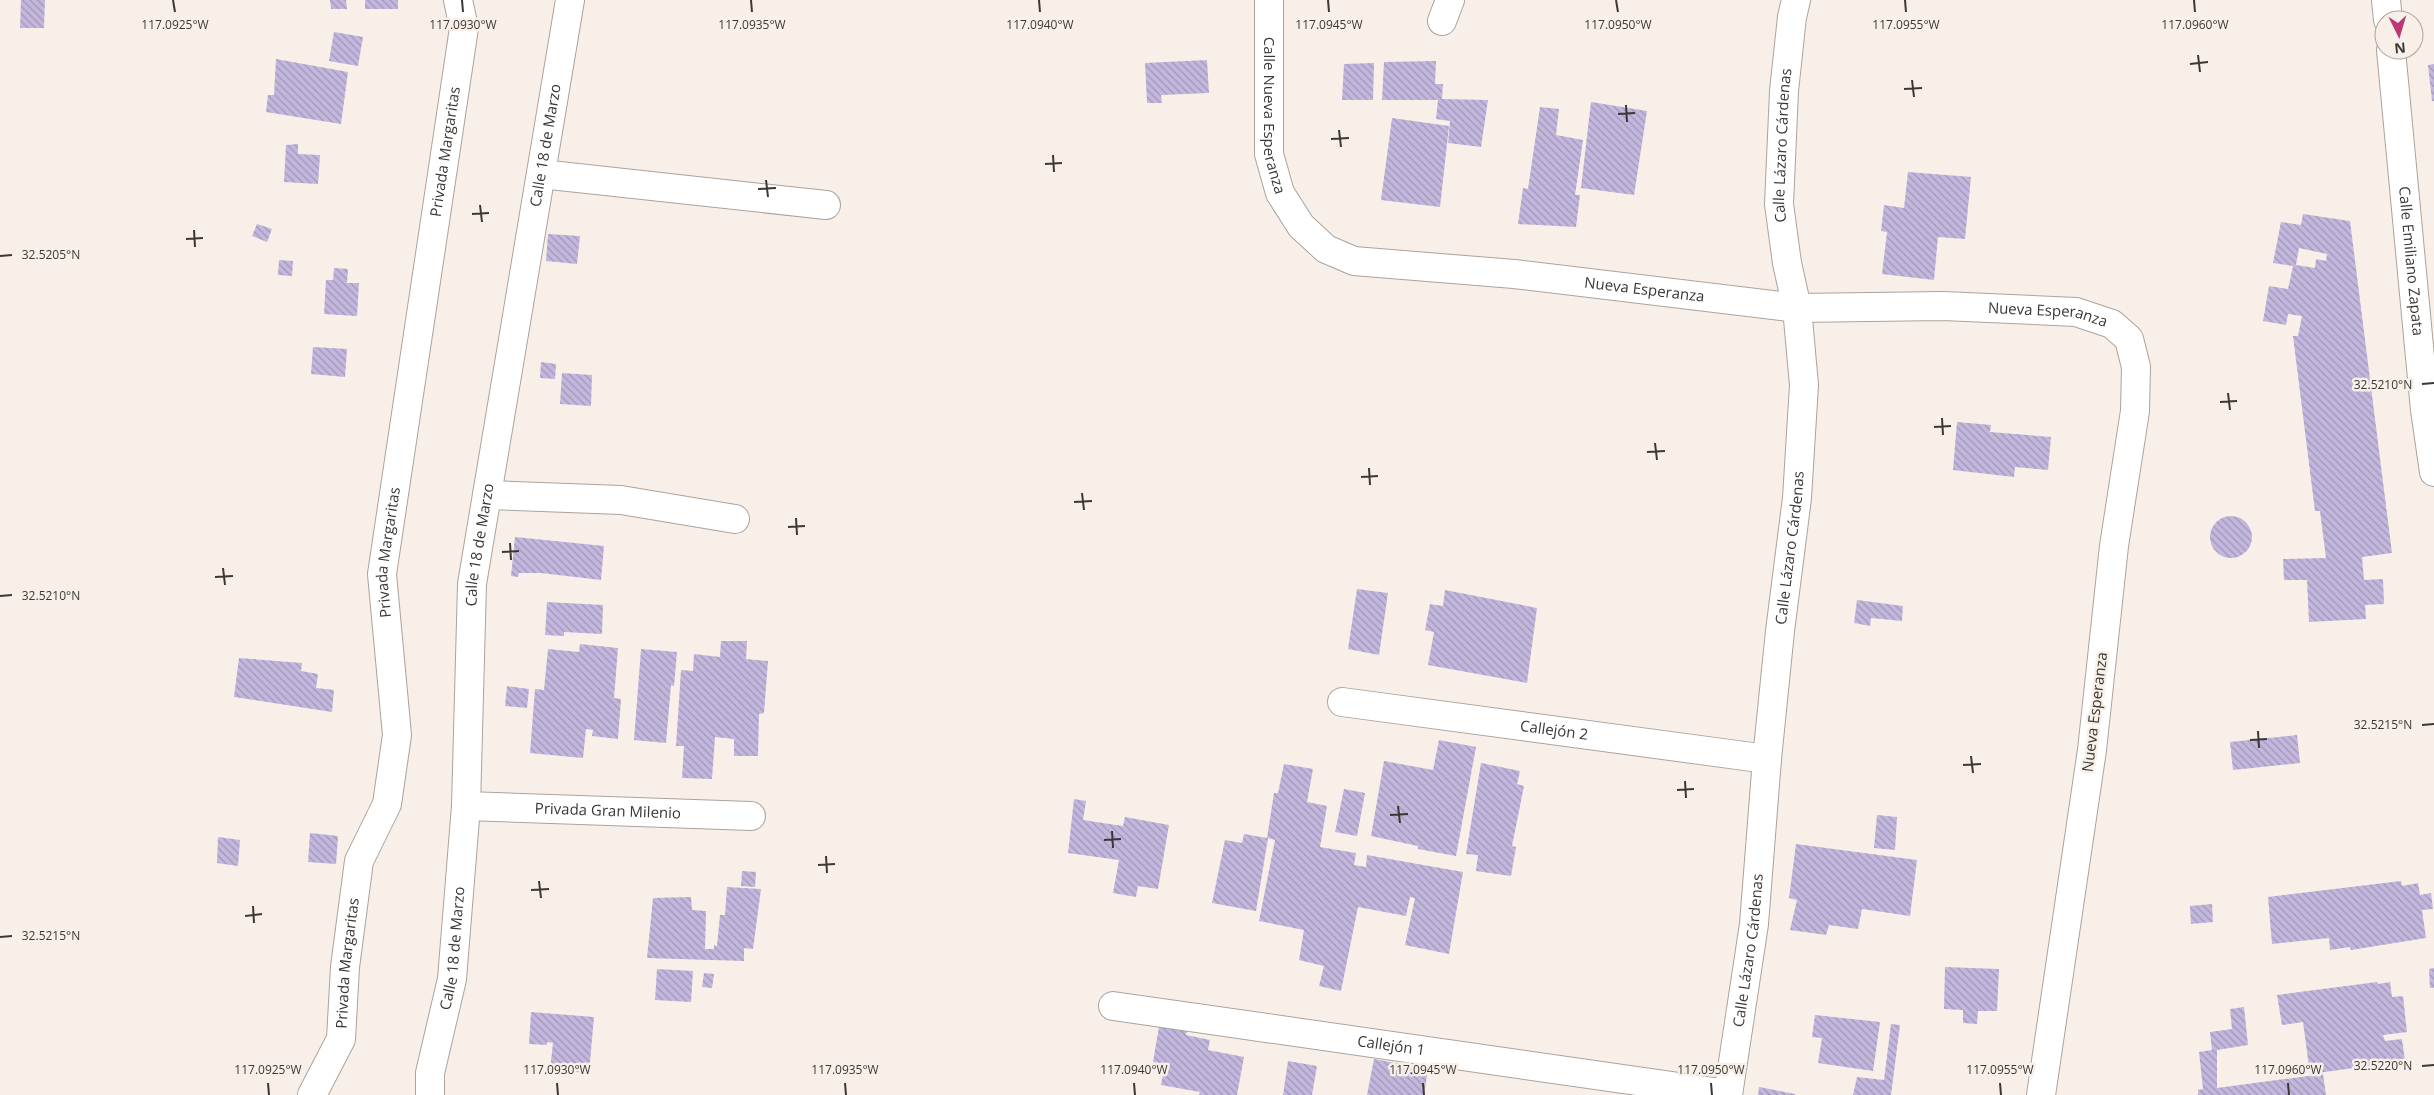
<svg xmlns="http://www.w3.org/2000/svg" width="2434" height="1095" font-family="'Open Sans',sans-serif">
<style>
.building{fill:url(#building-back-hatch);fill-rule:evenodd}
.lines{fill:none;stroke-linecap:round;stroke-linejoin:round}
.street-casing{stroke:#aba39c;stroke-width:30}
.street{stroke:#fff;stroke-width:28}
.ticks{fill:none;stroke:#3a3734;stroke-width:2}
.labels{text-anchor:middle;stroke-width:5;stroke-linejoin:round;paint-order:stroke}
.street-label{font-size:15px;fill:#3a3734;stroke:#f8f0e8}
.ticks-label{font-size:12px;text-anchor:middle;fill:#3a3734;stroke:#f8f0e8;stroke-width:5;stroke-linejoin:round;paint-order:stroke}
</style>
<defs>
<pattern id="building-back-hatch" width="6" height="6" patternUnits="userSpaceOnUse" patternTransform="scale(1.25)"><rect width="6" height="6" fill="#c3b7de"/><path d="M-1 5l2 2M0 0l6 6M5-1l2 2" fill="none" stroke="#9f96b5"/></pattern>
</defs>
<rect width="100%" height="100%" fill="#f8f0e8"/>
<!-- building -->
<path class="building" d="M21 0H45L44 28H20Z
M330 0H346L347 9H331Z
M365 0H398V9H365Z
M334 32 363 37 358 66 329 61Z
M276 59 348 72 341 124 266 112 268 95H274Z
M1207 60 1209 93 1161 95 1162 103H1147L1145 63Z
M1436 61 1435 84H1443L1442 99 1488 100 1481 147 1448 143 1450 121 1436 119 1438 100H1382L1384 62Z
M1374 63 1373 100H1342L1344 64Z
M2434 64V101H2432L2428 65Z
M1591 102 1647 111 1634 195 1581 188Z
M1540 107 1559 109 1556 135 1583 140 1575 195H1580L1576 227 1518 224 1523 188 1528 189Z
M1392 118 1449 126 1440 207 1381 200Z
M298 144V154L320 155 318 184 284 182 286 145Z
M1908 172 1971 177 1965 239 1938 237 1934 280 1882 274 1887 232 1881 231 1884 205 1904 208Z
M2303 214 2350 221 2392 553 2362 557 2364 580 2383 579 2384 604 2365 605 2366 619 2309 622 2307 580H2284L2283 559 2326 558 2320 511H2315L2293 336H2298L2302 316 2288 314 2286 325 2263 321 2269 286 2288 289 2293 266 2273 263 2281 222 2301 225ZM2299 248 2327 254 2326 261 2316 259 2315 268 2296 265Z
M257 224 272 229 267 242 252 236Z
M548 234 580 236 577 264 546 261Z
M279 260 293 261 292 276 278 275Z
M334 268 348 269 347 283H359L357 316 324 314 326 280H333Z
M313 347 347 349 345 377 311 374Z
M541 362 556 364 555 379 540 378Z
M562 373 592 375 591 406 560 404Z
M1957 422 1991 425 1990 432 2051 437 2048 470 2015 467 2014 477 1953 470Z
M2210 537a21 21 0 1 1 42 0a21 21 0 1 1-42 0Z
M515 537 604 546 601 580 541 573H519L518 577 511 576Z
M1357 589 1388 593 1379 655 1348 649Z
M1445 590 1537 608 1527 683 1428 665 1434 632 1425 630 1430 604 1443 606Z
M1857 600 1903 606 1902 621 1871 618 1870 626 1854 623Z
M547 602 603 605 602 634 564 632V636L545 635Z
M721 641H747L746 659 768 661 764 713 759 714 758 756H734V739L715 737 712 779 682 778 684 746H676L681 670 693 671 694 654 720 657Z
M580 644 618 648 614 698 621 699 618 739 592 736 593 730 586 729 583 758 530 753 535 689 544 690 548 649 579 652Z
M641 649 677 652 674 686 671 685 666 743 634 740Z
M239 658 302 663 301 671 318 674 316 688 334 690 332 712 234 697Z
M507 686 529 689 527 708 505 706Z
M2297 735 2300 763 2233 770 2230 742Z
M1439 740 1476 747 1456 856 1418 849V846L1371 836 1384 761 1433 770Z
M1481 763 1520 771 1517 784 1524 786 1512 846 1516 847 1511 876 1476 871 1478 855 1466 854Z
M1284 764 1313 769 1307 802 1327 806 1320 847 1356 853 1354 865 1366 867 1367 855 1463 872 1449 954 1405 945 1415 898 1410 897 1406 916 1358 907 1341 991 1319 986 1324 966 1299 960 1304 930 1259 921 1275 840 1268 838 1256 911 1212 903 1225 840 1242 843 1244 834 1267 838 1274 793H1278Z
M1344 789 1365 793 1357 836 1335 832Z
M1074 799 1086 801 1083 820 1123 826 1125 817 1169 825 1158 889 1138 886 1136 897 1113 893 1119 860 1068 853Z
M1877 815 1897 817 1895 850 1874 848Z
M310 833 338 836 336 864 308 862Z
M218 837 240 840 238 866 217 863Z
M1796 844 1917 860 1910 916 1862 909 1858 929 1829 925 1826 935 1790 930 1797 900 1789 898Z
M742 871 756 872 755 887 741 886Z
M2401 881 2402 886 2418 883 2420 895 2431 893 2433 909 2422 910 2426 938 2351 950 2350 947 2330 950 2329 938 2272 944 2268 897Z
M727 887 761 889 753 949 744 948V961L647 958 653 898 691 897 692 910 706 911 705 949H714V945L717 946 720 915H725Z
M2212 904 2213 922 2191 924 2190 906Z
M1945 967 1999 969 1997 1011H1978L1977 1024 1963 1023V1010L1944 1009Z
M2434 968V988H2430L2429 969Z
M657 969 693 971 691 1002 655 1000Z
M704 973 714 974 712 988 702 987Z
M2377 982 2378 984 2390 982 2392 997 2403 996 2407 1032 2383 1035 2385 1041 2402 1039 2405 1061 2310 1074 2303 1022 2282 1025 2277 995Z
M2244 1007 2248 1045 2217 1050V1088L2323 1074 2326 1095H2198V1090L2203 1089 2199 1052 2212 1050 2210 1032 2232 1029 2230 1009Z
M531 1012 594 1017 589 1073 550 1070 553 1043 547 1042V1045L529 1044Z
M1815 1015 1880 1022 1873 1071 1818 1063 1822 1038 1812 1037Z
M1160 1021 1188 1027 1186 1035 1210 1040 1208 1050 1244 1057 1237 1095H1199L1200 1092 1161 1085 1165 1064 1153 1062Z
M1891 1024 1900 1025 1891 1095H1853L1857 1077 1884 1080Z
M1374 1059 1428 1069 1424 1095H1367Z
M1288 1061 1317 1066 1312 1095H1283Z
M1759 1087 1795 1094V1095H1758Z"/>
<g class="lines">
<defs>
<g id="street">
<path id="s1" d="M1269 0V154L1280 193 1301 226 1326 249 1354 261 1514 274 1797 308 1943 306 2076 312 2112 324 2129 339 2136 367 2135 411 2114 546 2092 750 2041 1095"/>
<path d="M2386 0 2388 20"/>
<path d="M1442 21 1450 0"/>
<path id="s2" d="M2391 50 2425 410 2434 472"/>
<path d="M541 174 826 205"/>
<path d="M487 495 621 500 735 519"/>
<path id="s3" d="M1342 702 1767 759"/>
<path id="s4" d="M466 806 751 816"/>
<path id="s5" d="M1113 1006 1728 1094"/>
<path id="s6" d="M312 1095 341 1039 345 967 359 861 387 804 397 735 382 574 464 28 458 0"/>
<path id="s7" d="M430 1095V1073L452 979 466 806 472 584 570 0"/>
<path id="s8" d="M1728 1095 1754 924 1767 759 1780 631 1797 498 1804 385 1797 308 1787 263 1779 204 1784 91 1792 17 1796 0"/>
</g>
</defs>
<!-- street casing -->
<use href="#street" class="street-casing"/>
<!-- street -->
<use href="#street" class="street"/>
</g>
<!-- ticks -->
<path class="ticks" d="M173 0 175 12M462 0 463 12M751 0 752 12M1039 0 1040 12M1328 0 1329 12M1616 0 1618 12M1905 0 1906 12M2194 0 2195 12M2198 55 2200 72M2190 64 2208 62M1912 80 1914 97M1904 89 1922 88M1626 105 1627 122M1618 114 1635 113M1339 130 1341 147M1331 139 1349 138M1053 155 1054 172M1045 164 1062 163M766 180 768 197M758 189 776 188M480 205 482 222M472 214 489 213M194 230 195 247M186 239 203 238M0 256 12 255M2422 384 2434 383M2228 393 2230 410M2220 402 2237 401M1942 418 1943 435M1934 427 1951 426M1655 443 1657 460M1647 452 1665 451M1369 468 1370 485M1361 477 1378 476M1082 493 1084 510M1074 502 1092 501M796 518 797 535M788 527 805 526M510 543 511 560M502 552 519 551M223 568 225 585M215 577 233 576M0 596 12 595M2422 725 2434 724M2258 731 2259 748M2250 740 2267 739M1971 756 1973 773M1963 765 1981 764M1685 781 1686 798M1677 790 1694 789M1398 806 1400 823M1390 815 1408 814M1112 831 1113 848M1104 840 1121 839M826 856 827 873M818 865 835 864M539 881 541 898M531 890 549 889M253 906 254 923M245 916 262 914M0 937 12 936M2422 1066 2434 1065M268 1083 269 1095M557 1083 558 1095M845 1083 846 1095M1134 1083 1135 1095M1423 1083 1424 1095M1711 1083 1712 1095M2000 1083 2001 1095M2288 1083 2289 1095"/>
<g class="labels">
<!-- street labels -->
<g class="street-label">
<text dy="5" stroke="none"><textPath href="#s1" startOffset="116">Calle Nueva Esperanza</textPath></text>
<text dy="5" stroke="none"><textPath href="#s8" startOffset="956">Calle Lázaro Cárdenas</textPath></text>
<text dy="5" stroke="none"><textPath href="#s7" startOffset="959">Calle 18 de Marzo</textPath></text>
<text dy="5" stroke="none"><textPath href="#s6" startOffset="964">Privada Margaritas</textPath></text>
<text dy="5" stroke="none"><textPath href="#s2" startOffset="212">Calle Emiliano Zapata</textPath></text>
<text dy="5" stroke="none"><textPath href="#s1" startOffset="590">Nueva Esperanza</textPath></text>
<text dy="5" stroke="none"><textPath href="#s1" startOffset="995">Nueva Esperanza</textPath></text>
<text dy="5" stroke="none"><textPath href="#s7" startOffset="554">Calle 18 de Marzo</textPath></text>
<text dy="5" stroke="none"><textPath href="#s8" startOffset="551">Calle Lázaro Cárdenas</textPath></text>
<text dy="5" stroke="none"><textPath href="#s6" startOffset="559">Privada Margaritas</textPath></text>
<text transform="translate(2095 712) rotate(-83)" y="5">Nueva Esperanza</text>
<text dy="5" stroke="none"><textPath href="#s3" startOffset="214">Callejón 2</textPath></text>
<text dy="5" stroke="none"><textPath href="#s4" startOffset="142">Privada Gran Milenio</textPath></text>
<text dy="5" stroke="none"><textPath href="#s7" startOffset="149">Calle 18 de Marzo</textPath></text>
<text dy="5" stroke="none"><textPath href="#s8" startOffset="146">Calle Lázaro Cárdenas</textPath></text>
<text dy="5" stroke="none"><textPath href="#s6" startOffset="139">Privada Margaritas</textPath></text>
<text dy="5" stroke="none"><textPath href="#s5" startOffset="281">Callejón 1</textPath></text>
</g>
</g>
<g class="ticks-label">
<text x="175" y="29">117.0925°W</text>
<text x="463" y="29">117.0930°W</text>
<text x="752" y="29">117.0935°W</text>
<text x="1040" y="29">117.0940°W</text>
<text x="1329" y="29">117.0945°W</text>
<text x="1618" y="29">117.0950°W</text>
<text x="1906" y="29">117.0955°W</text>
<text x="2195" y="29">117.0960°W</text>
<text x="51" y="259">32.5205°N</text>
<text x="2383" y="389">32.5210°N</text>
<text x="51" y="600">32.5210°N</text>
<text x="2383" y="729">32.5215°N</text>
<text x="51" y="940">32.5215°N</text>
<text x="2383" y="1070">32.5220°N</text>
<text x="268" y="1074">117.0925°W</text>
<text x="557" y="1074">117.0930°W</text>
<text x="845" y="1074">117.0935°W</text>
<text x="1134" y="1074">117.0940°W</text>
<text x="1423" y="1074">117.0945°W</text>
<text x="1711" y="1074">117.0950°W</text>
<text x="2000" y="1074">117.0955°W</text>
<text x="2288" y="1074">117.0960°W</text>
</g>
<!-- north arrow -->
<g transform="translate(2399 35) rotate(175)"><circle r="24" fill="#f8f0e8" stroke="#aca6a0"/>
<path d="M0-4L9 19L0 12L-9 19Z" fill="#bc3678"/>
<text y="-8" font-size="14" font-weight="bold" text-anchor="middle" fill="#3a3734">N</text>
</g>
</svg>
